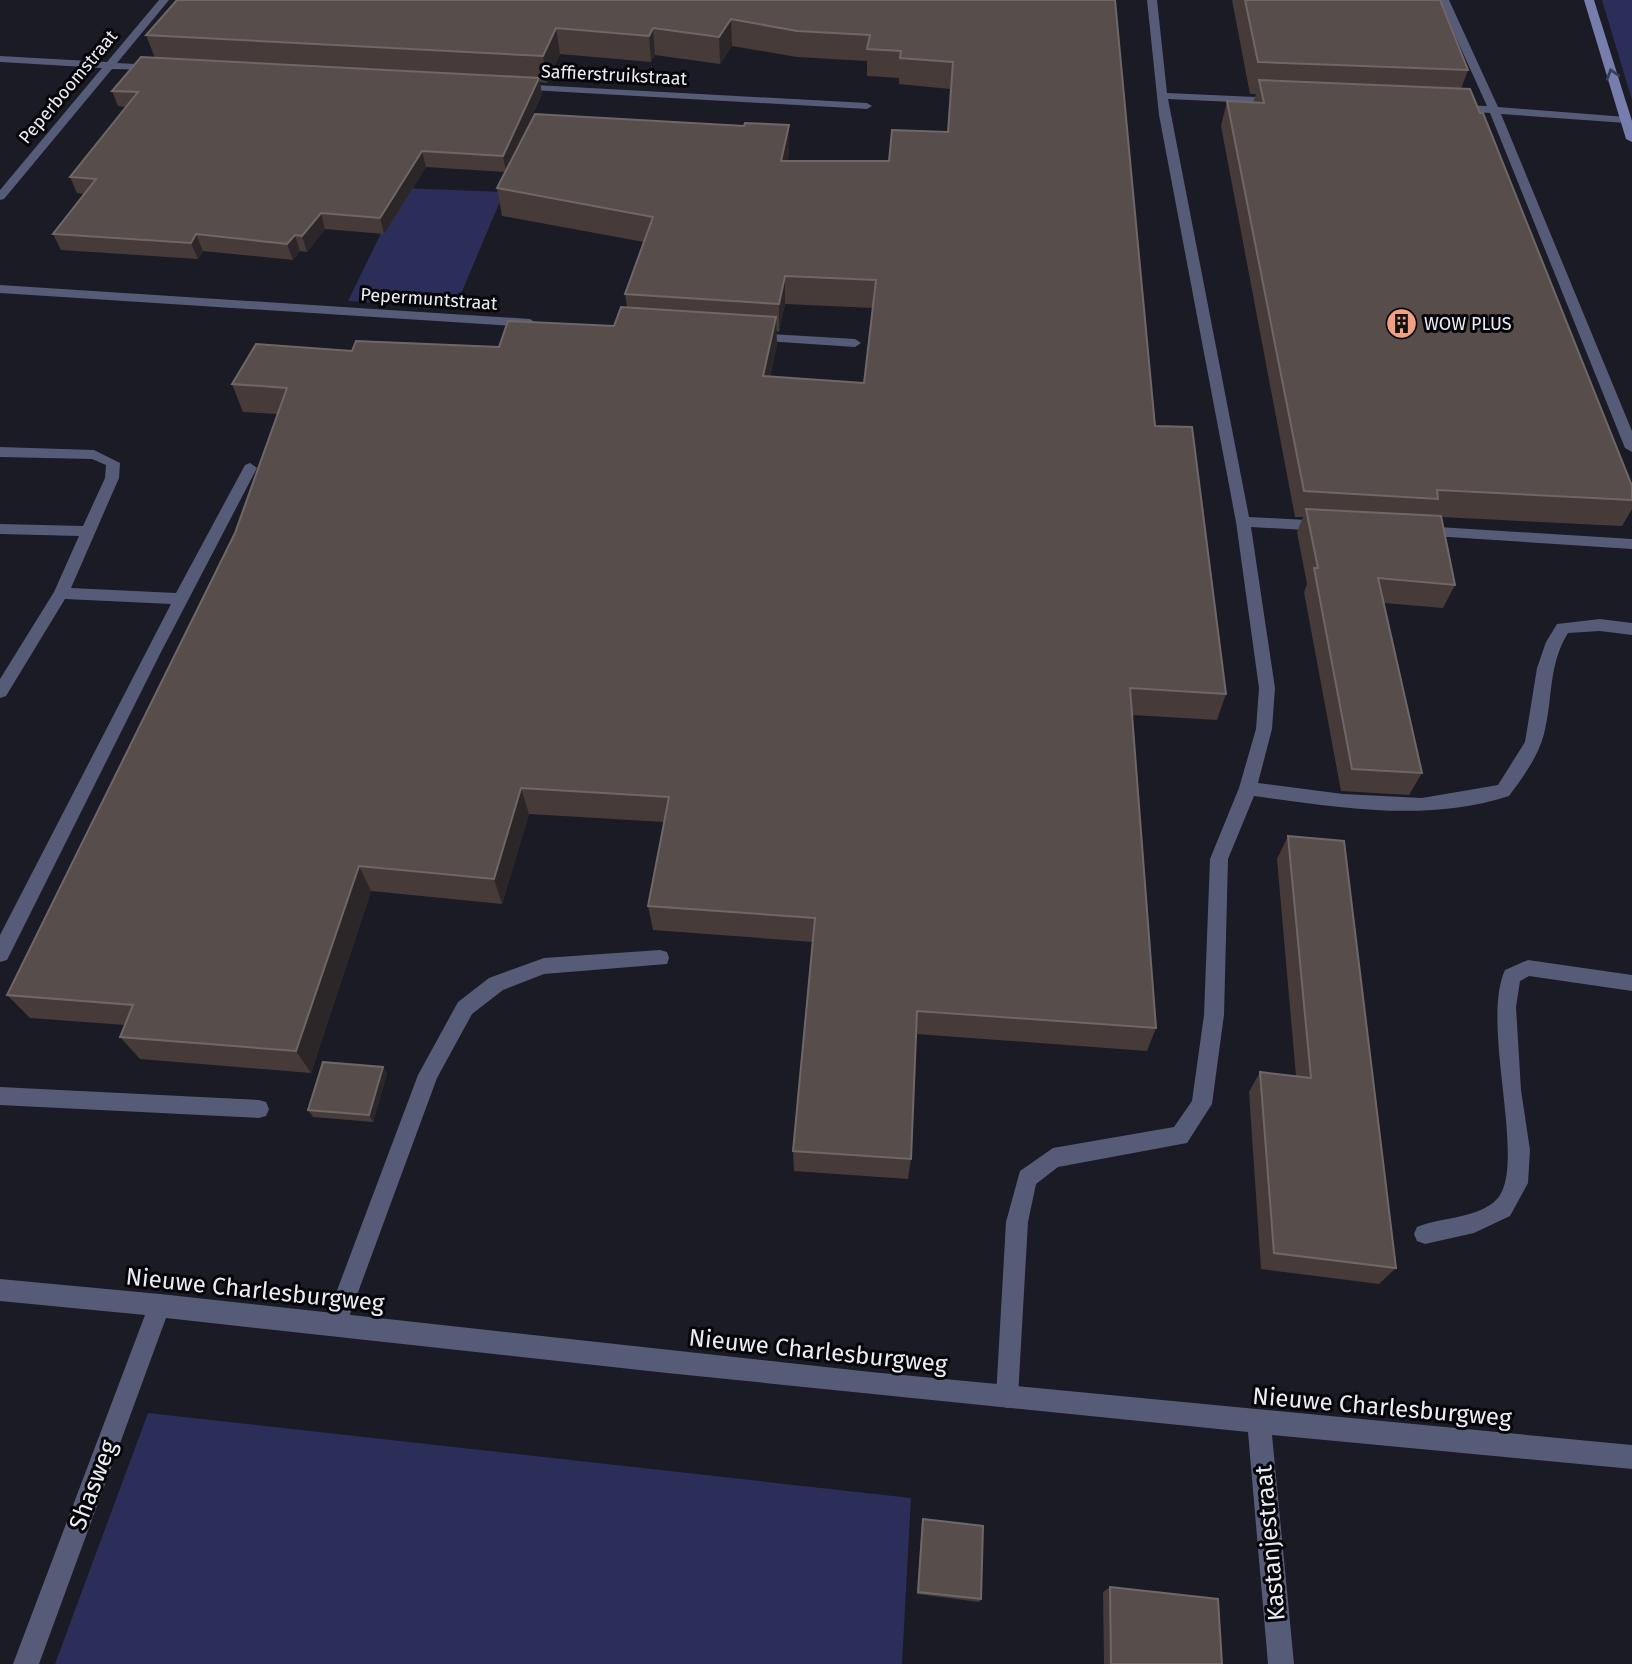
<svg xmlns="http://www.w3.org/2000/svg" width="1632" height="1664" font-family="'Fira Sans',sans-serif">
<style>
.green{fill:#2a2e59}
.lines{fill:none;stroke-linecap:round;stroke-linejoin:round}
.lane{fill:#565b78;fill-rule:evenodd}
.street{fill:#565b78;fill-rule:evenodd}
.secondary{fill:#777eae;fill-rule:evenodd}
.wall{fill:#463b38;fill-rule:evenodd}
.shaded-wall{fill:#2d2628}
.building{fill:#574e4c;stroke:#6f6767;stroke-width:2}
.oneway{stroke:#393c54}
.labels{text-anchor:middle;stroke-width:6;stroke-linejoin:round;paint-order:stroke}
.far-street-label{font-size:18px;fill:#ecedf4;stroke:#06060a}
.far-poi-label{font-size:18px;fill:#ecedf4;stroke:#06060a;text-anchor:start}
.near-street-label{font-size:24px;fill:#ecedf4;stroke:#06060a}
</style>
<rect width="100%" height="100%" fill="#1a1b24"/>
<!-- green -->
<path class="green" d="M1602 0H1632V100Z
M403 188 504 192 455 308 348 301Z
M148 1413 911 1498 902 1664H55Z"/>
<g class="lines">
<!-- lane -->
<path class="lane" d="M1147 0H1157L1167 93 1278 98 1283 101 1278 104 1168 99 1249 517 1325 521 1332 526 1325 531 1251 527 1275 688 1272 729 1258 783 1343 794 1422 798 1498 785 1525 742 1537 668 1546 642 1557 624 1600 619 1632 623V635L1600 631 1568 633C1548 665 1553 699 1544 734 1538 757 1523 777 1509 796 1426 823 1338 807 1254 796L1228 859 1224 1015 1212 1104 1187 1143 1058 1167 1036 1184 1028 1222 1018 1397 1015 1405 1007 1408 999 1405 996 1397 1006 1222 1020 1171 1053 1148 1174 1127 1192 1101 1204 1015 1210 859 1239 788 1256 729 1259 688 1236 522 1159 115Z
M1439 0H1449L1498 107 1626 117 1631 120 1626 123 1501 114 1632 431V452L1625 448 1490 113 1457 111 1452 108 1457 105 1487 106Z
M0 447 94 450 120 463 119 478 71 588 176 593 245 465 250 463 257 468 160 654 7 960 0 962V935L171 604 65 599 6 696 0 698V679L54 592 79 536 0 534V524L83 526 105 478 106 465 92 459 0 457Z
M1422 526 1632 539V549L1417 535 1415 531Z
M660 950 667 952 669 958 667 964 544 974 503 990 472 1014 437 1078 343 1333 335 1336 327 1333 324 1325 418 1075 458 1002 489 978 544 958Z
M1528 960 1632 975V991L1529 976 1520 981 1516 1007 1521 1090 1530 1150 1528 1183 1510 1216 1474 1233 1425 1244 1417 1241 1414 1234 1417 1227C1441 1217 1473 1219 1494 1202 1531 1173 1479 1026 1505 970Z
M0 1087 259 1100 266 1102 269 1109 266 1116 259 1118 0 1105Z"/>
<!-- street -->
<path class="street" d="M159 0H169L117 63 154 65 159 68 158 70 112 69 4 199 0 200V190L102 68 0 62V56L107 62Z
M517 84 867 103 872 106 867 109 513 89 512 87Z
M0 285 530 319 536 323 530 327 0 293Z
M754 333 855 339 861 343 855 347 749 340V334Z
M0 1279 160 1294 871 1372 1632 1445V1469L1272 1435 1294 1664H1268L1248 1432 667 1373 166 1318 39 1664H13L145 1315 0 1301Z"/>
<!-- secondary -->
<path class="secondary" d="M1584 0H1594L1632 121V142L1626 139Z"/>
</g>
<!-- wall -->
<path class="wall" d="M1115 0 1155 426 1226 694 1217 720 1132 715 1156 1028 1147 1051 916 1034 911 1159 908 1179 794 1171 793 1151 813 942 653 930 648 906 664 822 529 814 502 904 371 891 311 1073 140 1059 120 1037 125 1025 30 1018 7 995 235 533 278 414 243 412 232 384 352 351 499 347 614 326 627 307 625 294 644 242 502 216 497 188 505 172 426 167 384 234 325 229 307 252 300 251 293 260 203 251 198 259 61 250 53 234 84 194 77 193 70 177 126 107 118 106 112 91 155 58 146 35ZM732 46 797 57 867 61V76L899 78V84L950 89 948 132 889 161H787L789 152 515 153 542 94 540 82 547 83 560 54 651 62 655 55 720 64ZM785 304 873 308 864 383 770 377 777 345 776 331 779 332Z
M1232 0H1440L1468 70 1461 89 1632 486V509L1622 526 1441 517 1455 585 1443 608 1384 603 1422 773 1409 795 1341 791 1304 592 1307 584 1297 532 1303 517H1295L1221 126 1227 101 1253 102 1256 94H1250Z
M1288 836 1396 1268 1379 1284 1261 1269 1249 1092 1260 1072 1296 1076 1277 859Z
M383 1067 387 1074 373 1122 313 1117 308 1110Z
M923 1519 981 1599 979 1602 917 1594 922 1522Z
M1110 1587 1222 1664H1104L1103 1592Z"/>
<!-- shaded-wall -->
<path class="shaded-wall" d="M731 19 732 46 720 64 719 37Z
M556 28 560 54 547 83 543 56Z
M653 28 655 55 651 62 649 36Z
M539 78 542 94 506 172 503 156Z
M789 125V152L782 188 781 161Z
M422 151 426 167 384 234 380 218Z
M321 213 325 229 307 252 302 236Z
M196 234 203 251 198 259 191 243Z
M295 235 300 251 293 260 287 244Z
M785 276V304L779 332V304Z
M776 317 777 345 764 404 763 376Z
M521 788 529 814 502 904 494 879Z
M359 866 371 891 311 1073 296 1051Z
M383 1067 387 1074 373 1122 369 1115Z"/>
<!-- building -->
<path class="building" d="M177 0H1115L1155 426 1192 427 1226 694 1130 688 1156 1028 917 1011 911 1159 793 1151 815 918 648 906 669 797 521 788 494 879 359 866 296 1051 120 1037 133 1005 7 995 235 533 287 388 232 384 256 344 352 351 356 341 499 347 508 321 614 326 621 307 776 317 763 376 864 383 876 280 785 276 779 304 625 294 653 217 497 188 535 114 744 126 745 123 789 125 781 161H889L892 130 948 132 953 62 900 58 901 51 867 49 870 35 797 31 731 19 719 37 653 28 649 36 556 28 543 56 146 35Z
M1245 0H1440L1468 70 1258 62Z
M141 57 539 78 503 156 422 151 380 218 321 213 302 236 295 235 287 244 196 234 191 243 53 234 96 179 70 177 138 92 112 91Z
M1259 80 1470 89 1480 113H1483L1632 486V500L1437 490 1438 499 1304 491 1227 101 1264 103Z
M1306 509 1441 516 1455 585 1378 578 1422 773 1352 769 1314 568H1318Z
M1288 836 1344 841 1396 1268 1274 1253 1260 1072 1311 1078Z
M323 1062 383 1067 369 1115 308 1110Z
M923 1519 983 1526 981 1599 918 1592Z
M1110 1587 1218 1599 1222 1664H1111Z"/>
<!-- one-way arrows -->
<defs><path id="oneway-chevron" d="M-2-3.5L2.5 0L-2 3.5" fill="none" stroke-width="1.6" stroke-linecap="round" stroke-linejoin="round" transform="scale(1.75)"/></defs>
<use class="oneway" href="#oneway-chevron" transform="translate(1612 74) rotate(-107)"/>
<!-- icons -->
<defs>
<symbol id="building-disc" viewBox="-11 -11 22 22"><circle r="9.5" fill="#f39f82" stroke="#06060a"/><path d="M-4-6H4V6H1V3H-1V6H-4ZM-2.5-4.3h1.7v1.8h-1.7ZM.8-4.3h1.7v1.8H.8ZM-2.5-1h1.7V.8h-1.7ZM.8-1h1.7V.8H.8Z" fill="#111"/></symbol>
</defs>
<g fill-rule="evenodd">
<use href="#building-disc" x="1384" y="306" width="35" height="35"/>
</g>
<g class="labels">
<!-- far-street labels -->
<g class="far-street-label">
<text transform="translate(614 75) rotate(3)" y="6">Saffierstruikstraat</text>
<text transform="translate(68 87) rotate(-50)" y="6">Peperboomstraat</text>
<text transform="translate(429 299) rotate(4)" y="6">Pepermuntstraat</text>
</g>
<!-- far-poi labels -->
<g class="far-poi-label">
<text x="1424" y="330">WOW PLUS</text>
</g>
<!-- near-street labels -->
<g class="near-street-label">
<text transform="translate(255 1290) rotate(6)" y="8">Nieuwe Charlesburgweg</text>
<text transform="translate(818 1351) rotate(6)" y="8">Nieuwe Charlesburgweg</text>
<text transform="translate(1382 1407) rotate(5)" y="8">Nieuwe Charlesburgweg</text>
<text transform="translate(93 1485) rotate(-69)" y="8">Shasweg</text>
<text transform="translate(1270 1543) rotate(-95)" y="8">Kastanjestraat</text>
</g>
</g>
</svg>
